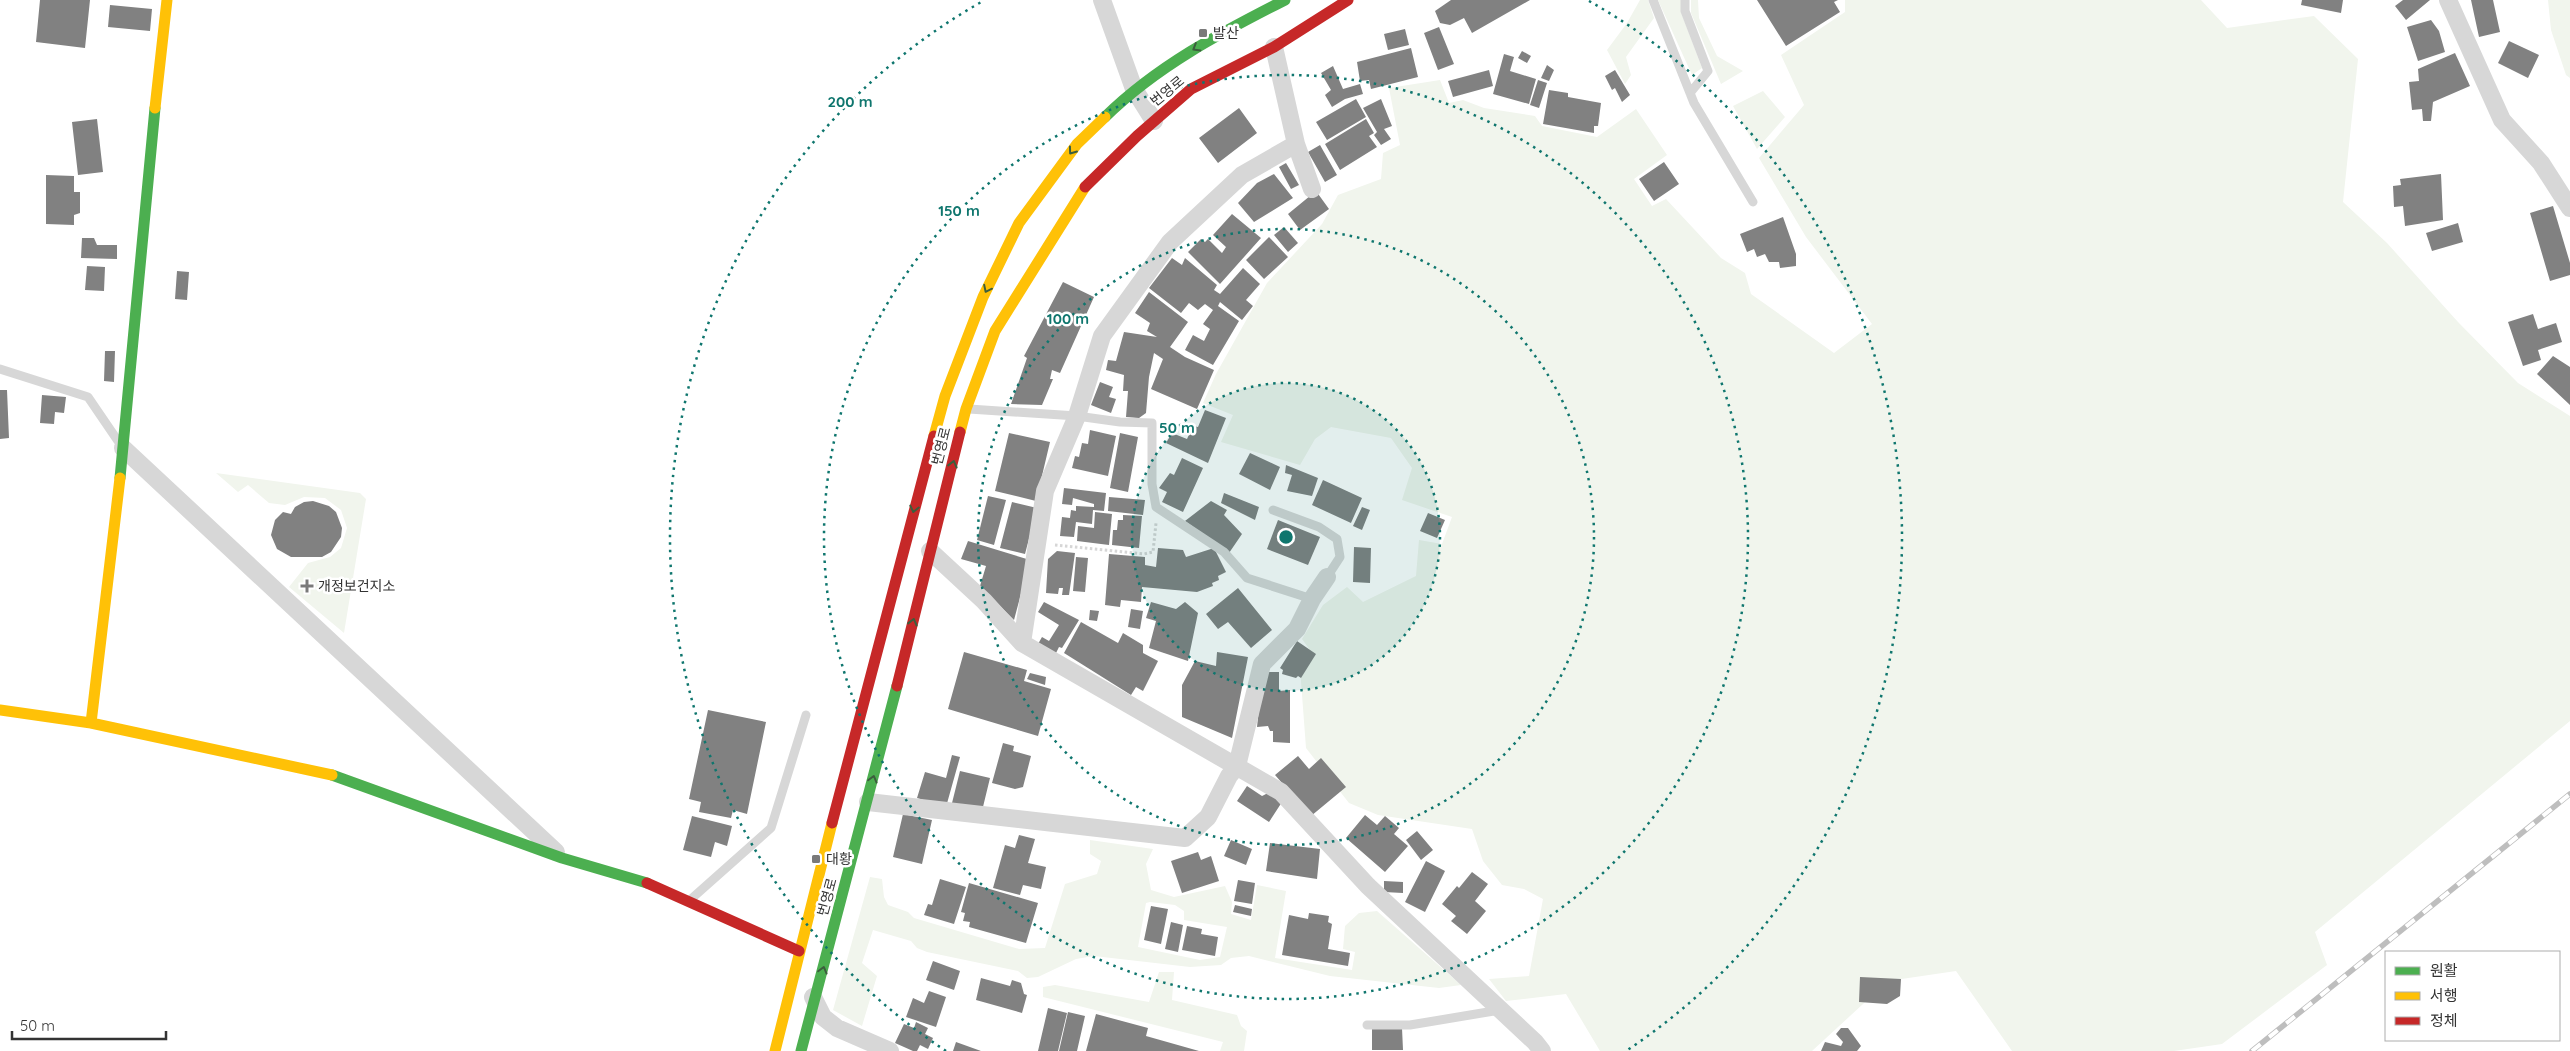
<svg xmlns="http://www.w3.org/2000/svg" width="2570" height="1051" font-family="Quicksand,'Noto Sans KR',sans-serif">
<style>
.green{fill:#f1f5ed;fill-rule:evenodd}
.building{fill:#818181}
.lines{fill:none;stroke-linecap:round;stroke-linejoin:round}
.path{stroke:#d6d6d6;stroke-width:3;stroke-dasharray:2.5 2.5;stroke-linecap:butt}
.lane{stroke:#d7d7d7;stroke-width:9}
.street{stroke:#d7d7d7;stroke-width:18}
.fast{stroke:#4caf50;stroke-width:11}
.slow{stroke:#ffc107;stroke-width:11}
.jam{stroke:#c62828;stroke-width:11}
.rail-casing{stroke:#bebebe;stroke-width:5.5}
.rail{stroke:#fff;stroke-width:4;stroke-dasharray:11;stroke-linecap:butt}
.oneway{stroke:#3c5e3d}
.ring{fill:none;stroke:#0f766e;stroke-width:2.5;stroke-dasharray:2.5 5}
.poi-dot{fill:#7a7a7a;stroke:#fff;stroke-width:2}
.labels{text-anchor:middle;stroke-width:5;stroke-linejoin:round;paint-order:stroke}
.poi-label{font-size:14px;fill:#333;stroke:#fff;text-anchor:start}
.street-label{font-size:14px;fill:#333;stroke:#fff}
.centre{fill:#0f766e;stroke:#fff;stroke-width:2.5}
.ring-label{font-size:15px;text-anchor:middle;font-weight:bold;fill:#0f766e;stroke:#fff;stroke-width:5;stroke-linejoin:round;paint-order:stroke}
</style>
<rect width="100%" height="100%" fill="#fff"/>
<!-- green -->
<path class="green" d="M1640 0H1648L1654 18 1626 57 1631 75 1625 84 1607 50 1627 23Z
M1658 0H1682L1681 12 1702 68 1692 75Z
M1691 0H1698L1699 18 1717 56 1743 71 1721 84 1691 13Z
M1845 0H2201L2227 28 2314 16 2358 59 2343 202 2387 243 2458 322 2518 383 2570 416V721L2315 932 2327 965 2222 1044 2174 1051H2012L1956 971 1888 981 1812 1051H1600L1566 994 1506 1001 1489 979 1529 976 1543 899 1524 889 1502 885 1483 861 1472 829 1378 815 1349 803 1306 748 1300 668 1310 650 1302 639 1323 605 1347 587 1363 602 1416 576 1419 540 1442 544 1452 517 1402 500 1412 468 1391 438 1331 427 1315 439 1300 465 1221 442 1233 415 1203 403 1216 374 1267 283 1322 224 1338 195 1381 179 1383 153 1400 145 1389 88 1440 80 1449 103 1463 100 1484 108 1535 116 1542 126 1597 137 1636 109 1667 155 1634 179 1652 206 1666 199 1721 258 1745 273 1751 294 1834 353 1872 324 1806 237 1759 158 1804 105 1781 55 1845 12Z
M2548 0H2570V78L2566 75 2551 30Z
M1763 91 1785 117 1757 149 1733 106Z
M216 473 360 493 366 499 344 633 289 587 308 563 330 557 341 548 347 528 341 510 325 498 304 497 285 505 269 503 248 485 238 492Z
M1090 840 1153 849 1146 864 1151 890 1174 897 1225 886 1232 902 1231 914 1251 920 1257 885 1286 891 1275 958 1352 970 1355 952 1343 949 1345 926 1359 913 1377 911 1461 985 1439 988 1330 976 1249 956 1231 958 1221 965 1190 967 1094 956 1076 959 1038 977 1027 978 1018 971 927 952 917 948 911 941 873 930 862 963 877 976 862 1026 833 1010 870 877 882 879 884 897 888 905 908 912 914 918 1019 949 1045 948 1065 884 1097 874 1101 861 1090 854ZM1150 902 1175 905 1184 911V920L1227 927 1220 957 1200 960 1138 947 1146 903Z
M1159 972H1174L1172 1000 1237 1015 1241 1026 1247 1031 1244 1051H1220L1223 1042 1043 997V987L1055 985 1149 1002Z"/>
<!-- building -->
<path class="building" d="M40 0H90L85 48 36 42Z
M1451 0H1530L1472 33 1464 18 1450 25 1440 23 1435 11Z
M1757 0H1838L1834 2 1840 12 1786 46Z
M2302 0H2343L2341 13 2301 5Z
M2403 0H2430L2406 20 2395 6Z
M2471 0H2493L2500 32 2479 37Z
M110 5 152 9 150 31 108 27Z
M2431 20 2439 31 2445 52 2418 61 2407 27Z
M1439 27 1454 64 1438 70 1424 33Z
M1405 29 1409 45 1388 50 1384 34Z
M2509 41 2539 55 2528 78 2498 63Z
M1411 48 1418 77 1371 89 1369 80 1360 81 1357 62Z
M1522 51 1531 56 1527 63 1518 58Z
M2455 53 2470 86 2433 102 2431 121H2423L2422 109 2412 110 2409 82 2419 81 2418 69Z
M1504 54 1514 57 1510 71 1536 79 1529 104 1493 94Z
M1547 65 1554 70 1549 81 1541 78Z
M1333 66 1343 89 1360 84 1363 94 1345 99 1332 107 1325 95 1331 90 1321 73Z
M1489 70 1493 86 1453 97 1448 81Z
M1615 70 1630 95 1622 102 1615 88 1612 90 1605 76Z
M1538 80 1547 83 1539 108 1530 105Z
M1549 90 1568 93V97L1601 103 1598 126H1594V133L1543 124Z
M1356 99 1366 117 1327 140 1316 122Z
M1381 99 1392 126 1384 129 1391 139 1381 145 1374 135 1377 132 1363 108Z
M1239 108 1257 133 1218 163 1199 138Z
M97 119 103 172 78 175 72 122Z
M1366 119 1374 133 1369 136 1377 147 1340 170 1325 144Z
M1320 145 1337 175 1325 182 1308 152Z
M1664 162 1679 184 1654 201 1639 179Z
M1286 163 1299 185 1291 189 1279 167Z
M1274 174 1293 198 1254 222 1238 203 1257 183Z
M2441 174 2443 220 2405 226 2403 206 2394 207 2393 186 2401 185 2400 179Z
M46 175 74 176V192H80V213L74 215V225L46 224Z
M1316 191 1329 209 1300 230 1288 214Z
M2553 206 2570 263V275L2550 281 2530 213Z
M1232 214 1261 238 1220 284 1188 252 1201 239 1205 242 1208 239 1222 253 1226 247 1213 235Z
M1783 217 1796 254V266L1780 268 1779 262H1769L1765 254 1757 257 1754 249 1747 252 1740 234Z
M2458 223 2463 242 2432 251 2426 233Z
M1284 227 1298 243 1288 252 1274 235Z
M1269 237 1288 257 1264 279 1246 260Z
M82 238H94L97 245H117V259L81 258Z
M1172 258 1182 265 1185 258 1217 285 1214 290 1220 294 1243 268 1260 284 1246 300 1253 306 1242 320 1220 302 1218 306 1239 321 1213 365 1185 350 1193 335 1204 341 1210 329 1203 324 1213 310 1205 304 1198 310 1189 303 1181 313 1149 288Z
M87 266 105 267 104 291 85 290Z
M177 271 189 272 187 300 175 299Z
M1063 282 1094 297 1060 373 1052 370 1050 379H1053L1042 405 1011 404 1027 358 1024 356Z
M1149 292 1188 322 1170 347 1185 357 1214 370 1197 409 1151 389 1163 359 1154 353 1149 377 1146 413 1139 418 1126 417 1128 391H1123L1124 375 1106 370 1108 360 1116 361 1124 332 1157 337 1147 331 1150 323 1135 313Z
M2533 314 2538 329 2556 323 2562 342 2538 350 2541 360 2523 366 2508 322Z
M105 351H115L114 382 104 381Z
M2553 356 2570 367V405L2537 374Z
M1100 382 1113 387 1109 397 1116 399 1111 413 1091 405Z
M0 390H7L9 438 0 439Z
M42 395 66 397 64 413 55 412 54 424 40 423Z
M1205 410 1226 418 1208 463 1166 443 1172 433 1187 439 1193 426 1198 427Z
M1090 430 1116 436 1108 476 1072 468 1075 456 1079 457 1082 443 1088 444Z
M1009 433 1050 442 1036 501 995 491Z
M1120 433 1138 437 1128 492 1110 488Z
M1250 453 1280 467 1270 490 1239 474Z
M1182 458 1203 468 1183 512 1162 502 1167 492 1159 488 1170 473 1174 475Z
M1286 465 1318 478 1312 496 1287 491 1292 475 1285 473Z
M1323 480 1362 498 1351 523 1312 505Z
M1064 488 1106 493 1104 511 1093 510 1092 524 1076 522 1074 537 1060 536 1062 517 1070 518 1071 510 1076 511V506L1094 507V504L1073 498 1072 505 1062 504Z
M1224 493 1259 507 1255 520 1221 503Z
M988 496 1006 500 994 545 977 540Z
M1109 497 1145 500 1143 515 1108 511Z
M313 501 329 506 336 512 342 528 341 537 331 552 322 557H291L277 549 271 535 275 520 283 512 291 514 295 507 304 502Z
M1211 501 1227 510 1224 515 1242 534 1229 553 1185 521Z
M1012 502 1037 508 1025 554 1000 548Z
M1362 507 1370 510 1362 530 1353 526Z
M1095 512 1112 514 1109 545 1077 541 1078 526 1094 528Z
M1428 513 1445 520 1437 538 1420 531Z
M1123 515 1142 516 1139 548 1112 545 1113 530H1117L1118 520H1123Z
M1278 520 1320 537 1308 565 1267 549Z
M968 541 1030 560 1014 620 980 586 986 566 961 559Z
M1354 547 1371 548 1370 583 1353 582Z
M1158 548 1183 550 1186 557 1214 548 1226 572 1218 576 1219 580 1212 583 1213 586 1197 592 1142 587 1141 602 1121 600 1120 607 1105 605 1109 554 1145 557V565L1156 567Z
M1057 551 1075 553 1069 595H1062L1063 588H1059L1058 594 1046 593 1048 559Z
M1076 557 1088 558 1085 592 1073 591Z
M1238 588 1272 630 1251 648 1228 622 1218 629 1206 614Z
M1044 602 1079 620 1062 648 1059 647 1056 653 1038 644 1042 637 1049 641 1059 625 1038 612Z
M1151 602 1176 609 1185 602 1198 613 1188 661 1149 648 1156 621 1146 618Z
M1131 609 1143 611 1140 629 1128 627Z
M1090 610 1099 611 1097 621 1089 620Z
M1081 622 1118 643 1123 633 1143 645V653L1158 661 1143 691 1136 687 1131 695 1064 653Z
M1297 641 1316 654 1301 678 1298 676 1296 678 1282 674 1283 670 1280 668Z
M964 652 1027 670 1024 681 1051 689 1038 736 948 709Z
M1217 652 1248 657 1232 738 1182 717V685L1195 661 1216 666Z
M1263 672H1279V691L1290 690V743L1273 742V731H1270L1268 726 1257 727Z
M1030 673 1046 677 1045 685 1027 679Z
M708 710 766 722 747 814 733 810 731 818 699 812 701 802 689 799Z
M1003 743 1014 746 1013 751 1031 756 1023 787 1015 789 992 783Z
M952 755 960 757 946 807 917 798 925 772 946 778Z
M1298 756 1309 769 1321 758 1346 787 1311 816 1275 775Z
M960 771 990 778 982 811 952 803Z
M1247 786 1262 796 1268 793 1282 802 1269 822 1237 801Z
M903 814 932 820 922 864 893 857Z
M1365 815 1377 825 1385 816 1399 828 1394 834 1408 846 1385 872 1346 838Z
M692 816 732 826 727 846 715 842 711 857 683 850Z
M1417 831 1433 850 1421 860 1406 840Z
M1019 835 1035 839 1028 863 1046 867 1041 889 1023 885 1020 895 993 888 1005 845 1015 848Z
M1231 840 1252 849 1246 865 1224 856Z
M1270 843 1320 849 1317 879 1266 871Z
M1198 852 1201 860 1211 856 1219 881 1182 893 1171 861Z
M1426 861 1445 871 1425 912 1405 902Z
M1472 872 1488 884 1475 901 1486 911 1467 934 1451 921 1456 916 1442 904 1457 886 1459 888Z
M940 879 966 887 954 924 924 915 928 904 932 905Z
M1238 880 1255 883 1252 904 1234 901Z
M1384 881 1403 882V893L1384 892Z
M969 883 1038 903 1026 943 969 927 970 922 963 921 965 913 961 912Z
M1235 905 1252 909 1251 916 1233 912Z
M1151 906 1168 909 1161 944 1144 940Z
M1309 913 1329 916 1328 922 1332 924 1328 949 1350 953 1348 966 1282 955 1289 915 1308 919Z
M1171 922 1183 925 1178 952 1165 949Z
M1187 926 1202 929 1201 934 1218 937 1215 956 1182 950Z
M933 961 960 971 954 990 926 980Z
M1860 977 1901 979 1900 996 1887 1004 1859 1002Z
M981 978 1010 986 1012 980 1021 983 1024 994 1027 995 1022 1013 976 1000Z
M929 991 946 997 936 1027 906 1017 913 998 924 1003Z
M1048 1008 1067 1013 1058 1051H1038Z
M1068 1012 1085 1016 1077 1051H1059Z
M1096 1014 1148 1028 1146 1036 1199 1051H1086Z
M916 1022 928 1028 925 1034 933 1038 928 1049 920 1045 917 1051H913L895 1043 904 1024 914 1028Z
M1402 1028 1403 1050H1372V1029Z
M1841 1028H1848L1861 1046 1857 1051H1821L1825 1042 1841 1046 1843 1042 1836 1034Z
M956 1042 981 1051H953Z"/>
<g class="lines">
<!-- path -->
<path class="path" d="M1055 545 1144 554 1153 552 1156 523"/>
<!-- lane -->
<path class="lane" d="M1653 0 1694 103 1753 202
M1685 0V11L1708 71 1690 93
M0 369 88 397 118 441
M969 409 1077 416 1120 422 1152 423V484L1156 507 1224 552 1247 578 1312 599
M1273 510 1319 527 1337 539 1340 557 1327 577
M690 900 771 828 806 715
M1367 1025H1410L1500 1010"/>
<!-- street -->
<path class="street" d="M1102 0 1134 89 1154 121
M2448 0 2502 120 2541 163 2570 208
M1274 47 1296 144 1312 189
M123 448 556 852
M930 551 984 601 1022 643 1281 792 1368 886 1535 1042 1542 1051
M1022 643 1045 491 1077 416 1102 336 1170 242 1242 175 1296 144
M868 802 1185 838 1208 817 1229 776 1237 766 1262 664 1297 629 1312 599 1327 577
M813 997 823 1017 837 1028 890 1051"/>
<!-- fast -->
<path class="fast" d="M1105 117C1157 66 1220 33 1285 0
M120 478 155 108
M332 775 562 858 647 883
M801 1051 897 686"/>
<!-- slow -->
<path class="slow" d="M155 108 167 0
M960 432 966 409 995 331 1085 187
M934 436 945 396 983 297 1019 223 1077 144 1105 117
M0 710 91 723 332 775
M91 723 120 478
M775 1051 832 823"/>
<!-- jam -->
<path class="jam" d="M1085 187 1137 136 1191 89 1274 47 1348 0
M897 686 960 432
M832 823 934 436
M647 883 799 951"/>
<defs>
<path id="rail" d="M2252 1051 2570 794"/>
</defs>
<!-- rail casing -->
<use href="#rail" class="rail-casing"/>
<!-- rail -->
<use href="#rail" class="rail"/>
</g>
<!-- one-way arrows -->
<defs><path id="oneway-chevron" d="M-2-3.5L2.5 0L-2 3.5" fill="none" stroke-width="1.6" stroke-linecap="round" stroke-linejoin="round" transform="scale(1.25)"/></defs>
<g class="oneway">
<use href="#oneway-chevron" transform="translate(1196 48) rotate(149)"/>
<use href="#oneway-chevron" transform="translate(1072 151) rotate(126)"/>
<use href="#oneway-chevron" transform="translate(987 289) rotate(116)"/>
<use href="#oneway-chevron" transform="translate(953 464) rotate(-76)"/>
<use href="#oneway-chevron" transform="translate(914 509) rotate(103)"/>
<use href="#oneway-chevron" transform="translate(913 622) rotate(-76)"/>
<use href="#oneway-chevron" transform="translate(873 779) rotate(-75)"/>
<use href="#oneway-chevron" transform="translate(823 970) rotate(-75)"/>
</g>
<!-- distance rings -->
<circle cx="1286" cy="537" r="154" fill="#0f766e" fill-opacity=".12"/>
<g class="ring">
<circle cx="1286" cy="537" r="154"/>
<circle cx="1286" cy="537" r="308"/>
<circle cx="1286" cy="537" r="462"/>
<path d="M946 1051A616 616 0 0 1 983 1M1589 1A616 616 0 0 1 1626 1051"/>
</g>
<!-- markers -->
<g class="poi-dot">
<rect x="1198" y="28" width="10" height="10" rx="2.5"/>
<path d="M304.5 578.5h5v5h5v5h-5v5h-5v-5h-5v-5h5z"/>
<rect x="811" y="854" width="10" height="10" rx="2.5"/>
</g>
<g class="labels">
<!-- poi labels -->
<g class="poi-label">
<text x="1213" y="38">발산</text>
<text x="318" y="591">개정보건지소</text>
<text x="826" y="864">대황</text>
</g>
<!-- street labels -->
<g class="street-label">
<text transform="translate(1167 91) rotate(-39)" y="5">번영로</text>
<text transform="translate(941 446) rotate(-76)" y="5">번영로</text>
<text transform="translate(827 897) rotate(-75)" y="5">번영로</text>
</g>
</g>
<circle cx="1286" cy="537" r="8" class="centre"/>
<g class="ring-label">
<text x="850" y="107">200 m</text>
<text x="959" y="216">150 m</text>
<text x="1068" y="324">100 m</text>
<text x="1177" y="433">50 m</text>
</g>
<!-- legend -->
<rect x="2385" y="951" width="175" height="90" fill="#ffffff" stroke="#adadad"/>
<rect x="2395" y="967" width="25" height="8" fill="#4caf50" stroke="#adadad"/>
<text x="2430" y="976" font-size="15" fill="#333333">원활</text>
<rect x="2395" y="992" width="25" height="8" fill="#ffc107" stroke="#adadad"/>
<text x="2430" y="1001" font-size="15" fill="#333333">서행</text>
<rect x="2395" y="1017" width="25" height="8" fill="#c62828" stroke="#adadad"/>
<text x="2430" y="1026" font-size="15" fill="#333333">정체</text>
<!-- scale -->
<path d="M12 1031v8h154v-8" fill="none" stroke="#333333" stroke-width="2.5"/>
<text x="20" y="1031" font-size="15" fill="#333333" stroke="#ffffff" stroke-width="4" paint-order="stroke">50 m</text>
</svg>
